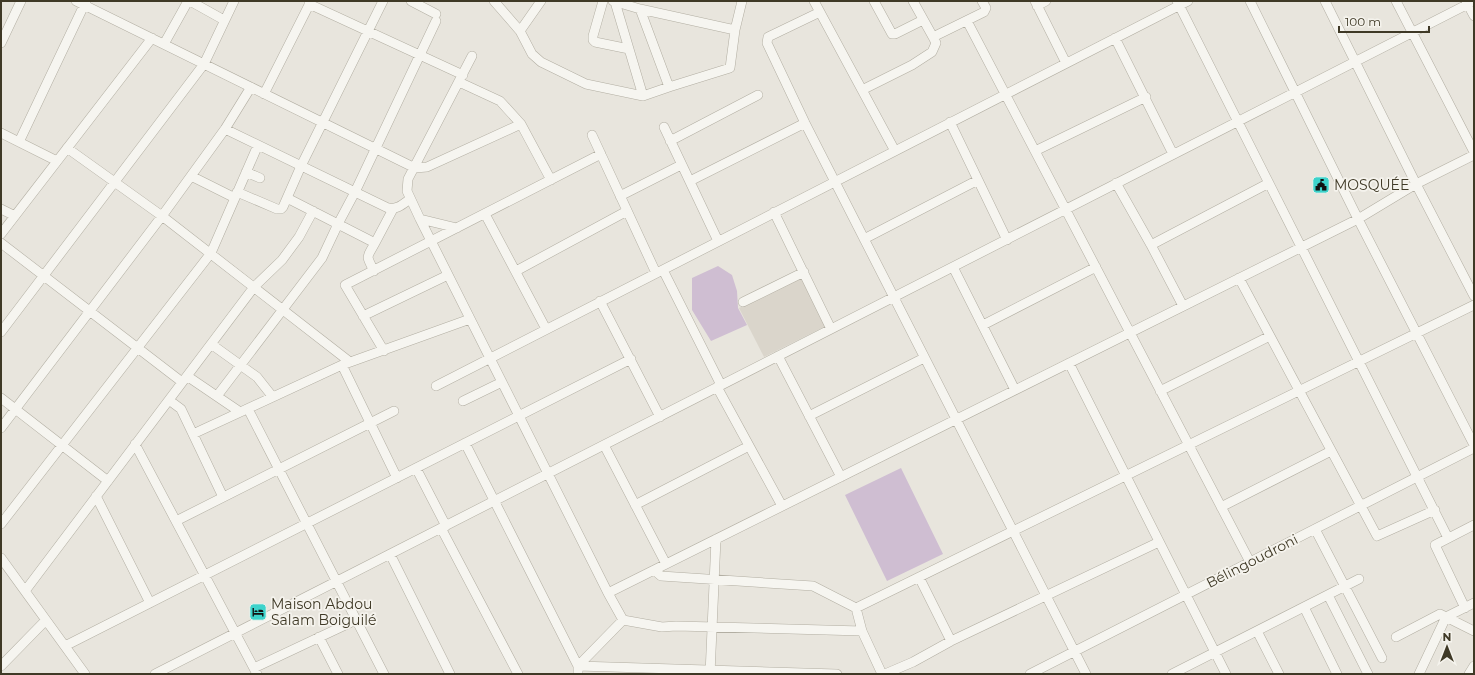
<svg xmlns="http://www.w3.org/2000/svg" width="1475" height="675" font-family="Montserrat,sans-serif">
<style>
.built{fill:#dad5cb}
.green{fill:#cfbed2}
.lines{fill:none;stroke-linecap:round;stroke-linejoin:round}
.minor-casing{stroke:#b2aea2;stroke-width:10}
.minor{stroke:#f6f5f0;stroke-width:9}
.labels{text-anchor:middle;stroke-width:3.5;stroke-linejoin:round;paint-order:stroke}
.poi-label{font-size:14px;fill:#3f3926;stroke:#f5f3ed;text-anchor:start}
.street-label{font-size:14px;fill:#3f3926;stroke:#f5f3ed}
</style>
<rect width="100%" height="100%" fill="#e8e5dd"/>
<!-- built -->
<path class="built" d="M803 276 828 325 764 357 739 308Z"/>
<!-- green -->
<path class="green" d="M718 266 732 275 737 291 738 308 747 325 711 341 692 310V278Z
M901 468 943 554 887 581 845 495Z"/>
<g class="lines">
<defs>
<path id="minor" d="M76 1 415 168 427 167 521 124
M190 1 224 20
M411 1 436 14
M494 1 520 31 532 54 541 62 586 84 643 96 669 87
M603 1 593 36V40L595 42 629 49
M613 1 640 9 735 30
M814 1 895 151
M874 1 892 34H895L923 20
M913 1 933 37 984 12 986 8 982 1
M1035 1 1066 63
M1177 1 1448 538
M1250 1 1358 219 1474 445
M1325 1 1416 184 1474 296
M1396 1 1474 152
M1466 1 1474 16
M615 2 643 96
M309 4 463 75
M1037 6 1046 1
M640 9 669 87 730 68 735 30 742 1
M820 12 768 37 767 43 805 123 1086 674
M967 21 1250 562
M520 31 541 1
M1115 38 1173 154
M1 43 21 1
M164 44 188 1
M472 56 408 179 407 191 420 219 608 593 623 620 662 627 676 626 862 631
M459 82 500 101 521 124 551 180
M862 90 912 65 932 52 936 43 933 37
M264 94 311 1
M950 122 1007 240
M664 127 718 241
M225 129 388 208C397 210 403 204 410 199
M1 133 57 161
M592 135 656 273
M670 141 758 95
M19 142 86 1
M67 148 162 216 350 362
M1035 151 1146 97
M246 172 260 178
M191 176 235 198
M690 181 805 123
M1116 183 1151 245 1183 306
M237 192 277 209H281L283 207 301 166 383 1
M620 196 681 165
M287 198 375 243C367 258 365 254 374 271
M1 209 15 216
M774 212 831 329
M485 214 546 329
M420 219 457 228
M1 234 152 38
M864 239 978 180
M1 243 182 382
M375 243 393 209
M1151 245 1269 183
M953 267 1015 390
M663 270 721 385
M516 271 627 211
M1239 278 1377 536 1435 510
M600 301 660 417
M743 302 804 272
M363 316 448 275
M983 325 1096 267
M1 332 204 64 234 1
M211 344 257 377 272 396
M384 351 345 285 601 154
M778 356 841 477
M1069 363 1226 674
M342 365 397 478
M187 376 240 412
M436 386 1188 1
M717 387 782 506
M1160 391 1270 336
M217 396 322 258 338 224 355 192 436 21
M1 398 108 481
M169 400 181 409 223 497
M463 401 502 382
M248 409 384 674
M809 416 924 358
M1 428 162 216 225 129 251 87
M193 434 342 365 470 319
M465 443 578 666V674
M135 444 257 674
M604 445 666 564
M416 468 446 526
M96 496 150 603
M635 505 749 446
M1221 507 1331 451
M176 521 394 411
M1 524 211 253 258 145
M441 528 518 674
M1315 529 1382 658
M390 554 450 674
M1 558 85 674
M654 570 661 576 813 586 856 608 862 631 882 674
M919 577 951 641
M25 591 254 287 282 260 299 237 313 211
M608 593 1358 219 1416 184 1474 155
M1328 595 1368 674
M1304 607 1337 674
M856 608 1474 305
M1465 608 1435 545 1474 525
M1257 631 1279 674
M319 637 338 674
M1396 637 1440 614 1474 631
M65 646 631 359
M1 666 46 620
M578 666 837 674
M578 666 623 620
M254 668 356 620
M155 674 1474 1
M710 674 716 539
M885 674 913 662 951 641 1159 542
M1030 674 1474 448
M1172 674 1359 579
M1419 674 1446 617 1474 603
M1469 674 1474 666"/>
</defs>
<!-- minor casing -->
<use href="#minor" class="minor-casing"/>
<!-- minor -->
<use href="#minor" class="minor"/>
</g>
<!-- icons -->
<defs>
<symbol id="civic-square" viewBox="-11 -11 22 22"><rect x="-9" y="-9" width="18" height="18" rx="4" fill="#3dd3cb" stroke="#f5f3ed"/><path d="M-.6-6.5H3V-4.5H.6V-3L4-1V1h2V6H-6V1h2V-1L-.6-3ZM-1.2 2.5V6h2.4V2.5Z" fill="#111"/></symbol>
<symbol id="hotel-square" viewBox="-11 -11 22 22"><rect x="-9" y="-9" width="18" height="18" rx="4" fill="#3dd3cb" stroke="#f5f3ed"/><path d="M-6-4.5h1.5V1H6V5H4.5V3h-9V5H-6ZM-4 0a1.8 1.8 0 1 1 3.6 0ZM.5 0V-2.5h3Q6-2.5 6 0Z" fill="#111"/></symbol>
</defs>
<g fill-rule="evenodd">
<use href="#civic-square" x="1311" y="175" width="20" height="20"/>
<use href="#hotel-square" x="248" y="602" width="20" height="20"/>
</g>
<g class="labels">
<!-- poi labels -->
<g class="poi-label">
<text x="1334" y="190">MOSQUÉE</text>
<text x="271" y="609">Maison Abdou<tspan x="271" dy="16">Salam Boiguilé</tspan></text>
</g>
<!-- street labels -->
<g class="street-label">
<text transform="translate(1252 561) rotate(-27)" y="5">Bélingoudroni</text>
</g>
</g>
<!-- border -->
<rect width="1475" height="675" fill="none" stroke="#3f3926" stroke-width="4"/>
<!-- north arrow -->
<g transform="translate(1447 647)" stroke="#f5f3ed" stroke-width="3" paint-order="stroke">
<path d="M0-3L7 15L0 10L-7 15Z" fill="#3f3926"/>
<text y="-6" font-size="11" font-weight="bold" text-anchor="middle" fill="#3f3926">N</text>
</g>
<!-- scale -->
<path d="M1339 26v6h90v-6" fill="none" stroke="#3f3926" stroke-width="2"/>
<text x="1345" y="26" font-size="12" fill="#3f3926" stroke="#f5f3ed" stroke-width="3" paint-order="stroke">100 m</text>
</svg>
